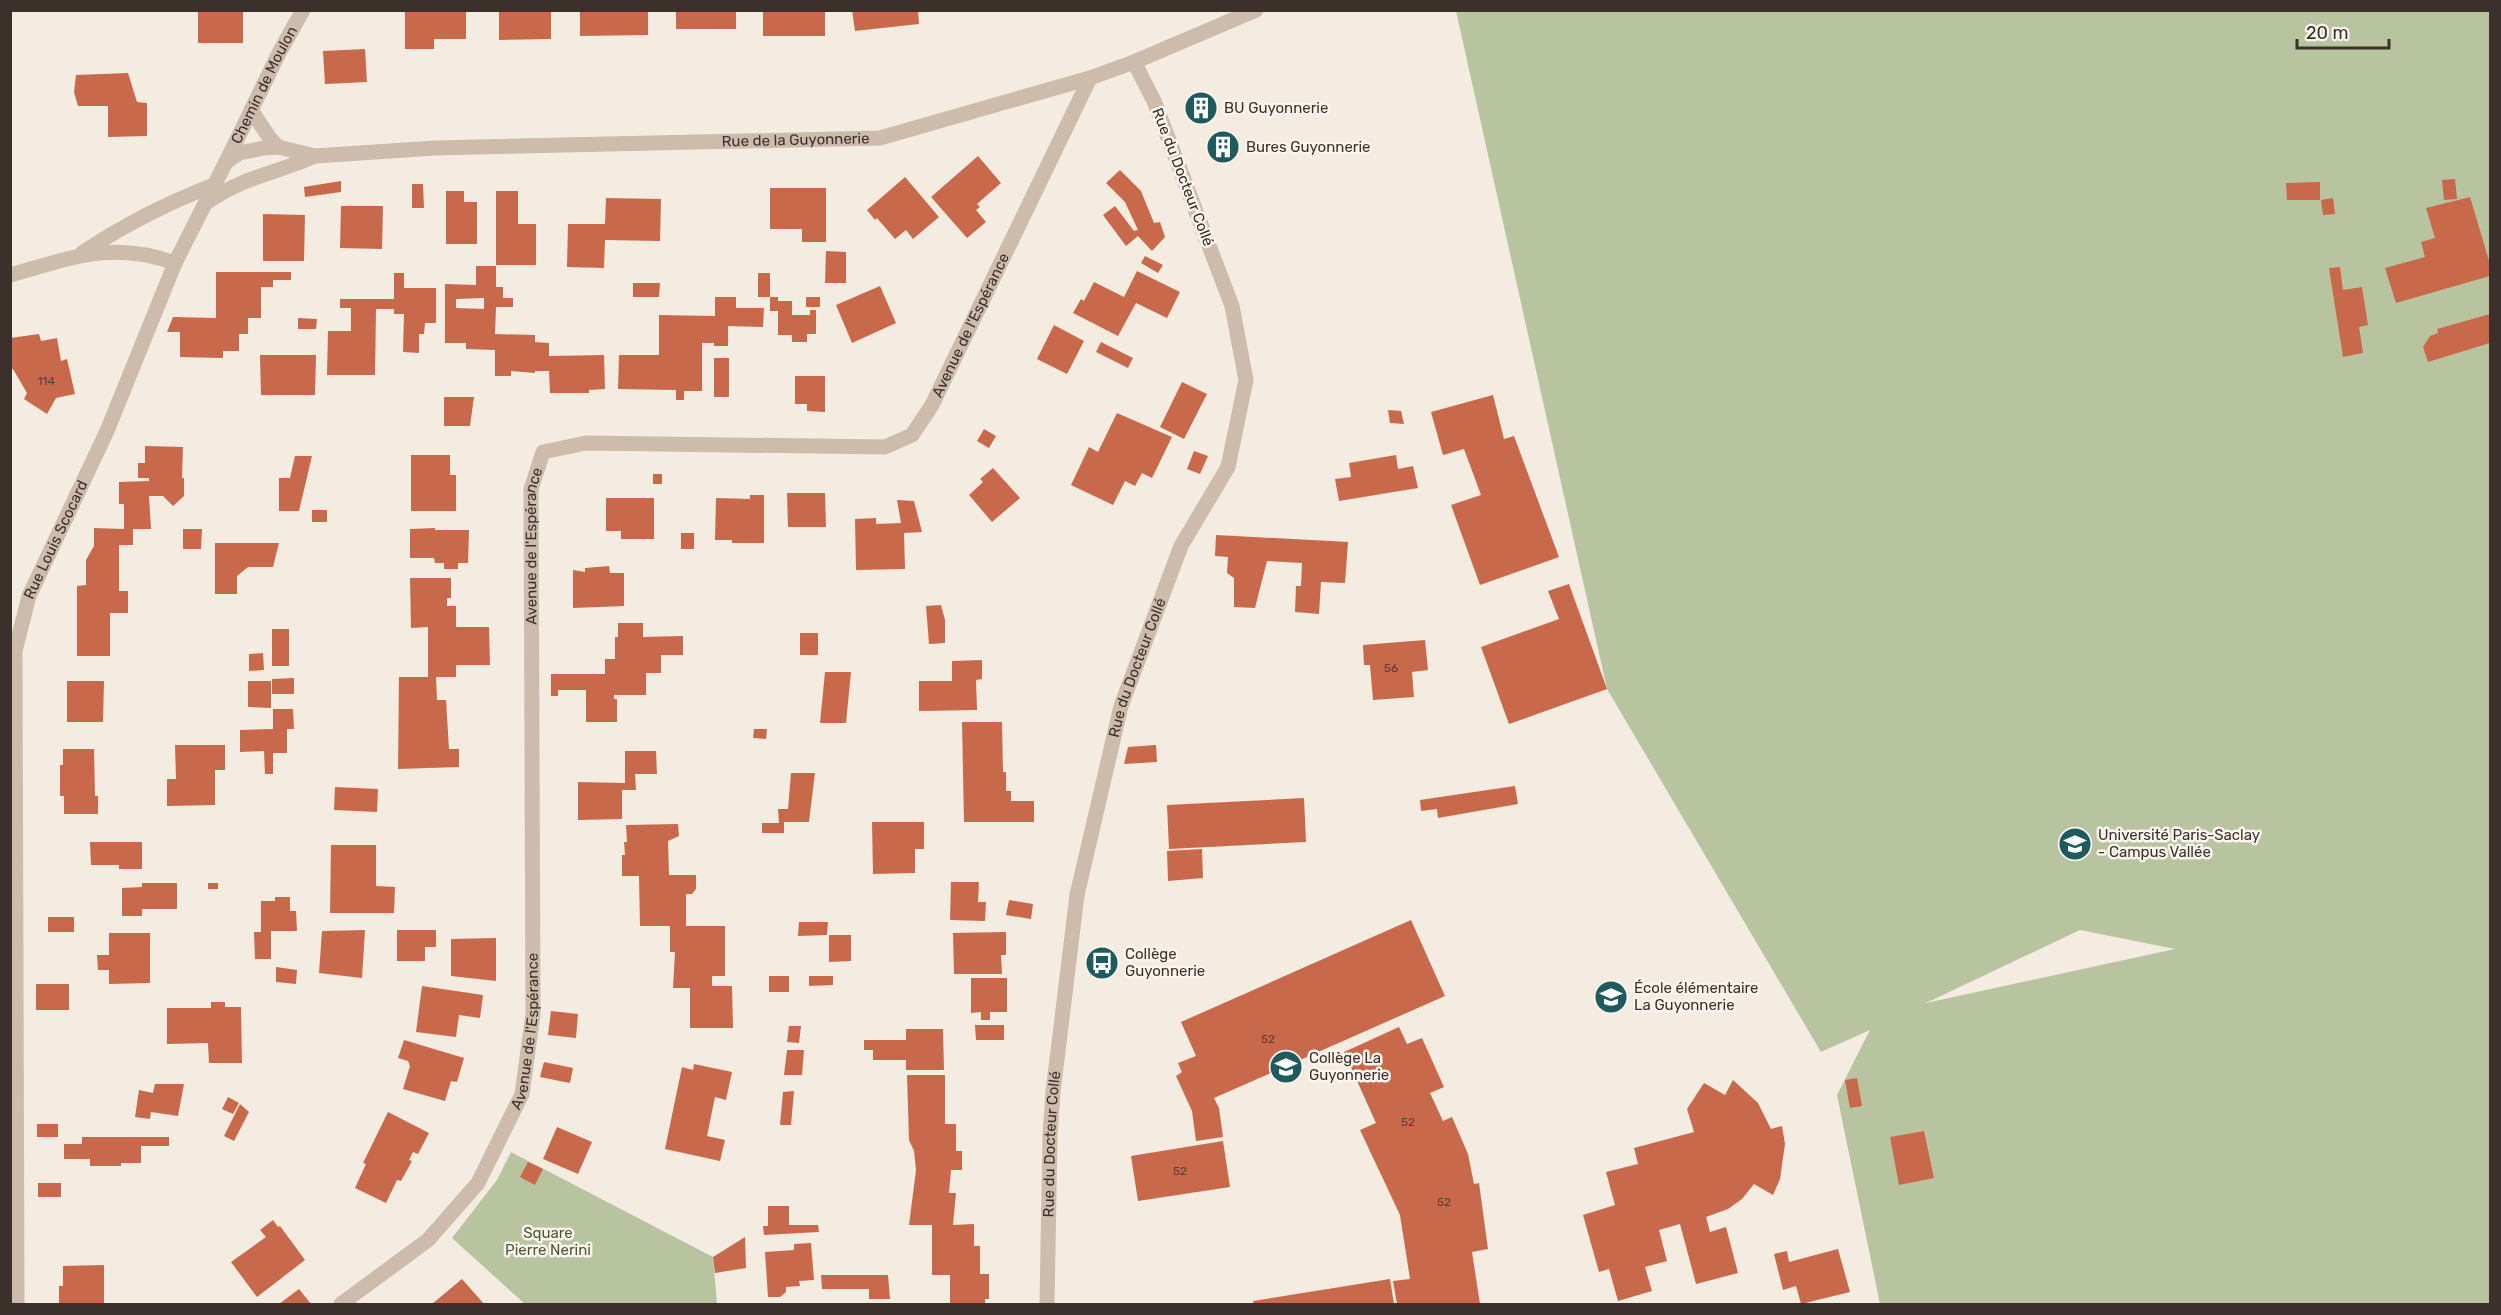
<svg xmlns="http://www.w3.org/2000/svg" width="2501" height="1315" font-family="Rubik,sans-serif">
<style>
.green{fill:#b8c4a0;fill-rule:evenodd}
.building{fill:#c8694b;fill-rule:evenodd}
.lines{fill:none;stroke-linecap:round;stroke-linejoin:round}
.minor{stroke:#cdbbac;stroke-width:15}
.tertiary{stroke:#cdbbac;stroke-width:15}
.labels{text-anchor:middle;stroke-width:5;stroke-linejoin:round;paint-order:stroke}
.number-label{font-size:12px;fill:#5e3e33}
.street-label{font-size:15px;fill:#3b302b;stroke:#fbf5ee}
.poi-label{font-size:15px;fill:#3b302b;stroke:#fbf5ee;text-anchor:start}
.park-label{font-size:15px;fill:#4a5a2e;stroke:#fbf5ee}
</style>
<rect width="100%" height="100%" fill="#f4ebe1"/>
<!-- green -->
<path class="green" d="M1456 11H2490V1304H1880L1837 1095 1870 1030 1821 1052 1607 689ZM2080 930 2175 949 1926 1003Z
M511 1152 713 1257 717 1304H525L452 1238 497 1180Z"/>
<!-- building -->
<path class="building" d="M198 10H243V43H198Z
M405 10H466V39H434V49H405Z
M499 10H551V39L499 40Z
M580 10H648V35L580 36Z
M676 10H736V29H676Z
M763 10H825V36H763Z
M852 10H918L919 24 855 31Z
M365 49 367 82 325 84 323 51Z
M128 73 137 102 147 103V136L108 137V106H78L74 92 76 75Z
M1203 97 1210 114 1198 119 1191 102Z
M1225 136 1232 153 1222 157 1214 140Z
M978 156 1001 183 977 204 980 207 976 210 986 222 967 238 931 197Z
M1120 170 1141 191 1154 223 1160 222 1165 237 1152 251 1138 236 1126 246 1103 215 1115 206 1134 231 1138 230 1125 202 1106 183Z
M905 177 939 217 913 239 906 230 895 239 877 218 875 220 867 210Z
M2455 179 2457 199 2444 200 2442 180Z
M341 181V192L305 197 304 187Z
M2320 182V200H2287L2286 183Z
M412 184H423L424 208H412Z
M770 188H826V242H802V229H770Z
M446 191H464V202H477V244H446Z
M496 191H518V224H536V265H496Z
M2470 197 2490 264V276L2396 303 2385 268 2425 257 2421 242 2435 238 2426 208Z
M606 198 661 199 660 241 605 240 604 268 567 267 568 224H605Z
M2333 198 2335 214 2323 215 2321 200Z
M341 206H383L382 249 340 248Z
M263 214 305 215 304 261H263Z
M826 251 846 252V283H825Z
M1145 256 1163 265 1158 273 1141 263Z
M476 266H496V287H503V298H513V307H496L495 334 535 335V342L549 343V356L604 355 605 389 589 390V393H550L549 371H535V373L511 371V376H495V350L466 349V343H445V284L476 285ZM484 298V309L456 308V299Z
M2340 267 2343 290 2362 287 2368 325 2359 327 2363 353 2343 357 2329 268Z
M1137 271 1180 292 1167 318 1136 303 1118 336 1073 313 1081 299 1084 301 1094 282 1124 297Z
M216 272H291V280H273V287H261V318H248V334H239V351H223V358L180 357V332H167L173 317 216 318Z
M394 273H404V288H436V323H425L424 334H419V353L403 352 404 314H394V309H376L375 375H327L328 331H351V308H340V299H394Z
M758 273H770V297H758Z
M633 283H660L659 297H633Z
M880 286 896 323 852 343 836 305Z
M715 297H736V308H764L763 327 728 326V346H714V343H702V391H684V400H676V390L618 389 619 355H659V315L715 316Z
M770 297H778V301H792V315H810V310H816V334H807V342H792V335H778V311H770Z
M806 297H820V307H806Z
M2490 314V343L2428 362 2423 347 2430 336 2438 333 2437 329Z
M298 318 317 319 316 329H298Z
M1054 325 1084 341 1067 374 1037 359Z
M39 334 41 341 57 338 61 361 67 359 75 394 56 398 47 414 24 399 27 393 13 369H10V338Z
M1101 342 1133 358 1128 368 1096 352Z
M260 355H316L315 395H261Z
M714 358H729V397H714Z
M795 376H825V412L807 411V404H795Z
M1182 382 1207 394 1184 439 1160 427Z
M1493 395 1504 439 1514 436 1559 557 1480 585 1451 505 1481 495 1464 449 1443 455 1431 412Z
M444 397H474L470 426H444Z
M1388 410 1401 411 1404 424 1390 423Z
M1117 413 1172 437 1152 478 1142 473 1135 486 1125 481 1113 505 1071 485 1089 447 1098 452Z
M984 429 996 436 989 448 977 441Z
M145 446 183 447 182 478H184V496L173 506 163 496H149L151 529H133V545H119V591H128V613H110V656H77V586L86 585V560L94 546V528L124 529V504H119V482L149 481V478H138V463H145Z
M1194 451 1208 456 1200 474 1187 469Z
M411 455H450V475H456V511H411Z
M1396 455 1398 469 1413 466 1418 488 1339 501 1335 479 1351 477 1349 463Z
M295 456H312L299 511H279V478H290Z
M993 468 1020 498 992 522 969 495 983 482 980 479Z
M653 474H662V484H653Z
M787 493H825L826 527H788Z
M750 495H764V543H732V540H715L716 498 750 499Z
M606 498H654V539H621V531H606Z
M897 500 914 501 922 532 904 533 905 569 856 570 855 519 876 518V524L901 523Z
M312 510H327V522H312Z
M435 528V530H469L468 563H458V569H444V563H435L434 558H410V529Z
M183 529H202L201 549H183Z
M681 533H694V549H681Z
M1216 535 1348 542 1345 583 1321 582 1319 614 1295 612 1296 586H1301L1302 563 1267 561 1255 608 1234 607V578L1227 573 1228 557 1215 556Z
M215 543H279L273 567H248L237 576V594H215Z
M609 566 610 573H624V606L573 608V570L585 572V568Z
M410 578H451V598H447V606H456V627H489L490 665H456V677H436L437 700H446L449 749H459V767L398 769 399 677H428V627L411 628Z
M1569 584 1607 689 1509 724 1481 647 1559 619 1548 591Z
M941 605 945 620V643L929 644 926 606Z
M618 623H643V637L683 636V655H661V673H646V695H614V699H617V722H586V690H558V696H551V674H605V659H615V637H618Z
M272 629H289V666H272Z
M800 633H818V655H800Z
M1425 640 1428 670 1412 672 1414 697 1373 700 1370 665H1364L1363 645Z
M263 653 264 670 249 671V654Z
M982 660V679L976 680 977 710 919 711V681H952V661Z
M825 672H851L846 723H820Z
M294 678V694H272V679Z
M67 681H104L103 722H67Z
M248 681H271V708L248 707Z
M273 709H293L294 729H287V753H273V774H265L264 751 240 752V730L273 729Z
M962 722H1002L1003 772H1006V791H1011V801H1034V822H964Z
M754 729H767L766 739 753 738Z
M175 745H225V770H215V805L167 806V779H176Z
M1156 745 1157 762 1124 764 1128 747Z
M63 749H94L95 796H98V814H64V796H60V765H63Z
M625 751H656L657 774H635L636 790H622V819L578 820V782L625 783Z
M791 773H815L809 822H784V833H762V823H779L778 809H788Z
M1515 786 1518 804 1438 818 1437 809 1421 811 1420 800Z
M335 787 378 789 377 812 334 810Z
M1304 798 1306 842 1169 849 1167 805Z
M872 822H924V849H915V873L873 874Z
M678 824 679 836 668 841 669 875H696V889L692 894H686V926H725V976H712V986H732L733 1028H690V988H673L675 952H670V926H640L639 876H622V855H625L624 842H627L626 825Z
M90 842H142V869H119V865H91Z
M331 845H376V886L395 887 394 913H330Z
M1202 849 1203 878 1168 881 1167 851Z
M951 882H979L978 902H986L985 921 950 920Z
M142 883H177V909H142V916H122V888L142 887Z
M208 883H218V889H208Z
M275 897H290V911H296L297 931H271V959H255L254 932H261V901H275Z
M1009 900 1033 904 1031 919 1006 915Z
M48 917H74V932H48Z
M1411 920 1445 996 1214 1098 1219 1108 1223 1137 1196 1141 1192 1111 1176 1076 1182 1072 1178 1063 1196 1056 1181 1022Z
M799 922H828L827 935 798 936Z
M365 930 362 978 319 973 322 931Z
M397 930H436V947H425V961H397Z
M1006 932V955H1001L1002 974H954L953 933Z
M109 933H150V983L109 984V970H98L97 955H109Z
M829 935H851V961L829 962Z
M496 938V981L451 976V939Z
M276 967 297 970 296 984 276 982Z
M769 976H789V992H769Z
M809 976H833V985L809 986Z
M971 978H1007V1012H990V1020H981V1012L971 1013Z
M36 984H69V1010H36Z
M422 986 483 995 480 1018 459 1015 456 1037 416 1032Z
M211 1002H225V1007H241L242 1063H209L208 1043 167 1044V1008H211Z
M551 1011 578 1014 576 1038 548 1035Z
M975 1025H1004V1040H976Z
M789 1026H801L799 1043 787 1042Z
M1399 1027 1407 1044 1422 1038 1444 1087 1430 1093 1443 1121 1452 1117 1468 1154 1474 1184 1479 1183 1488 1249 1472 1252 1480 1304H1397L1393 1281 1410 1279 1400 1215 1360 1130 1376 1123 1344 1052Z
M906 1029H943L944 1070H906V1060H873V1050H864V1040H906Z
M404 1040 464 1058 457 1082 451 1081 445 1101 403 1089 410 1066 408 1061 398 1058Z
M787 1050H804L802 1075H784Z
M544 1062 573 1068 570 1083 540 1077Z
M694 1064 732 1072 726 1100 715 1097 707 1136 725 1140 720 1161 665 1149 682 1067 693 1070Z
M907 1075H945V1124H956V1151H962V1170H951L949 1193H956L953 1225 974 1224V1246H980V1274H989V1299H985V1304H950V1275H932V1225H909L916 1170 914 1151 909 1140Z
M1857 1078 1862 1106 1850 1108 1845 1080Z
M1733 1080 1758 1103 1771 1129 1782 1126 1785 1144 1780 1179 1773 1195 1754 1184 1742 1199 1728 1209 1706 1217 1710 1232 1726 1227 1738 1273 1696 1284 1680 1224 1659 1230 1667 1261 1645 1267 1652 1291 1618 1301 1609 1269 1599 1272 1583 1215 1615 1205 1606 1172 1638 1164 1634 1148 1694 1132 1687 1109 1704 1083 1725 1095Z
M155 1084H184L178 1116 151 1112 150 1119 135 1117 139 1090 153 1093Z
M794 1091 791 1125H780L783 1092Z
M228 1097 239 1103 233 1114 222 1109Z
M240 1104 249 1112 234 1141 224 1136Z
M388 1112 429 1133 418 1154 413 1152 409 1160 412 1161 401 1181 397 1180 386 1203 355 1188 366 1164 363 1163Z
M37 1124H58V1137H37Z
M557 1127 592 1142 578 1174 543 1159Z
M1924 1131 1934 1178 1899 1185 1890 1137Z
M82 1137H169V1146H141V1163H121V1166H90V1159H64V1144H82Z
M1223 1141 1230 1187 1138 1201 1131 1156Z
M528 1162 543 1169 535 1185 520 1177Z
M38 1183H61V1197H38Z
M768 1206H789V1225H818L819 1232 764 1235 763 1226H768Z
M273 1220 278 1227 280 1226 305 1260 257 1297 231 1262 266 1237 260 1230Z
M745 1237 746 1268 715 1273 713 1257Z
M811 1243 814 1280 799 1281 800 1286 786 1287V1292L780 1297H768L765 1252 794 1250V1244Z
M1838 1249 1850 1292 1801 1304 1796 1286 1783 1290 1774 1254 1787 1251 1789 1262Z
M104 1265V1304H59V1286H63V1266Z
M821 1275H888L890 1299H869V1289H822Z
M462 1279 484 1304H432Z
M1390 1279 1394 1304H1254L1253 1301Z
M299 1289 311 1304H279Z"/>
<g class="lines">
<!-- minor -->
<g class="minor">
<path d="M251 110 269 137 278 147"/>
<path id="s1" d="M226 162 279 53 303 10"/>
</g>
<!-- tertiary -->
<g class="tertiary">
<path d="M206 203C244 176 275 174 315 156"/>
<path d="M82 253C124 225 167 203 214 185"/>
<path d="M10 275C72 258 111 240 175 263"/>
<path id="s2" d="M17 1304 15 651 29 596 107 431 175 263 226 162 239 153 264 148 278 147 315 156 435 148 880 138 1090 78 1134 62 1256 10"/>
<path id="s3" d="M341 1304 428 1240 478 1183 522 1094 533 1014 531 489 543 452 586 443 885 447 912 435 932 405 1090 78"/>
<path id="s4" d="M1047 1304 1050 1136 1053 1092 1077 895 1121 706 1181 546 1228 467 1246 380 1232 306 1154 101 1134 62"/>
</g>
</g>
<!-- icons -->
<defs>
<symbol id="building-disc" viewBox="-11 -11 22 22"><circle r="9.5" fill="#1f5a5e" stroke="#fbf5ee"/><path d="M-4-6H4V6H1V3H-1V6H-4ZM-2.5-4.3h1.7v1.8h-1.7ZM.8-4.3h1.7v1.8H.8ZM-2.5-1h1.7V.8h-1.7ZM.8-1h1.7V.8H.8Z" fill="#fff"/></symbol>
<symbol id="university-disc" viewBox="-11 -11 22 22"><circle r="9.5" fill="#1f5a5e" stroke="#fbf5ee"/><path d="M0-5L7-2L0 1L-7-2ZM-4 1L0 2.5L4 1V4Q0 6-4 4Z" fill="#fff"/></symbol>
<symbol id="bus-disc" viewBox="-11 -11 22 22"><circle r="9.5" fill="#1f5a5e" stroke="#fbf5ee"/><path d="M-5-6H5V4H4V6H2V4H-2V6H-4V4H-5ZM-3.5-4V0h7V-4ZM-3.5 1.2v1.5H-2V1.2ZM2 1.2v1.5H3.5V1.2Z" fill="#fff"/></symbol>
<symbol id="school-disc" viewBox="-11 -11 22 22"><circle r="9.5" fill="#1f5a5e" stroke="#fbf5ee"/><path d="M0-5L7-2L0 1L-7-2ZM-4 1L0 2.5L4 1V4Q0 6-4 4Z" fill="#fff"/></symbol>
</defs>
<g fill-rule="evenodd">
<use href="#building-disc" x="1182" y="89" width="38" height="38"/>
<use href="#building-disc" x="1204" y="128" width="38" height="38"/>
<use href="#university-disc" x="2056" y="825" width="38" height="38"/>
<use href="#bus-disc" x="1083" y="944" width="38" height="38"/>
<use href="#school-disc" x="1592" y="978" width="38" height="38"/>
<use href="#school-disc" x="1267" y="1048" width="38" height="38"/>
</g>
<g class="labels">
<!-- number labels -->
<g class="number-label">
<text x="46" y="385">114</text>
<text x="1391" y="672">56</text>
<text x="1268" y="1043">52</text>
<text x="1408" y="1126">52</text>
<text x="1180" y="1175">52</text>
<text x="1444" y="1206">52</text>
</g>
<!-- street labels -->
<g class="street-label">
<text dy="5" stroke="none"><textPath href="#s1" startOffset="86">Chemin de Moulon</textPath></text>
<text dy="5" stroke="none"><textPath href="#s2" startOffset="1761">Rue de la Guyonnerie</textPath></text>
<text transform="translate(1183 177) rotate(69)" y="5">Rue du Docteur Collé</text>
<text dy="5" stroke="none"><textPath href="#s3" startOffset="1425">Avenue de l'Espérance</textPath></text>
<text dy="5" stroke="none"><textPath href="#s2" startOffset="772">Rue Louis Scocard</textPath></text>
<text dy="5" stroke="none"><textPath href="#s3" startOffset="832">Avenue de l'Espérance</textPath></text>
<text dy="5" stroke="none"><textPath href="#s4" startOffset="646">Rue du Docteur Collé</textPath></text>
<text dy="5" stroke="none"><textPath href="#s3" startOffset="346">Avenue de l'Espérance</textPath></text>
<text dy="5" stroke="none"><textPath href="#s4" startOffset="160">Rue du Docteur Collé</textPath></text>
</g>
<!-- poi labels -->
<g class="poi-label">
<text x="1224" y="113">BU Guyonnerie</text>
<text x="1246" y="152">Bures Guyonnerie</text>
<text x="2098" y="840">Université Paris-Saclay<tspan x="2098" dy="17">- Campus Vallée</tspan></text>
<text x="1125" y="959">Collège<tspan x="1125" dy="17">Guyonnerie</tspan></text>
<text x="1634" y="993">École élémentaire<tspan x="1634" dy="17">La Guyonnerie</tspan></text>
<text x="1309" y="1063">Collège La<tspan x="1309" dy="17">Guyonnerie</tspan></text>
</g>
<!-- park labels -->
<g class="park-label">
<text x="548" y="1238">Square<tspan x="548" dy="17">Pierre Nerini</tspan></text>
</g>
</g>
<!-- border -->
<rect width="2501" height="1315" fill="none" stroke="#3b302b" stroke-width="24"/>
<!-- scale -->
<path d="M2297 39v9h92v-9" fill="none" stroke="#3b302b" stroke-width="3"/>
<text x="2306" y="39" font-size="18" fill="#3b302b" stroke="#fbf5ee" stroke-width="4.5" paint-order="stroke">20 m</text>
</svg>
